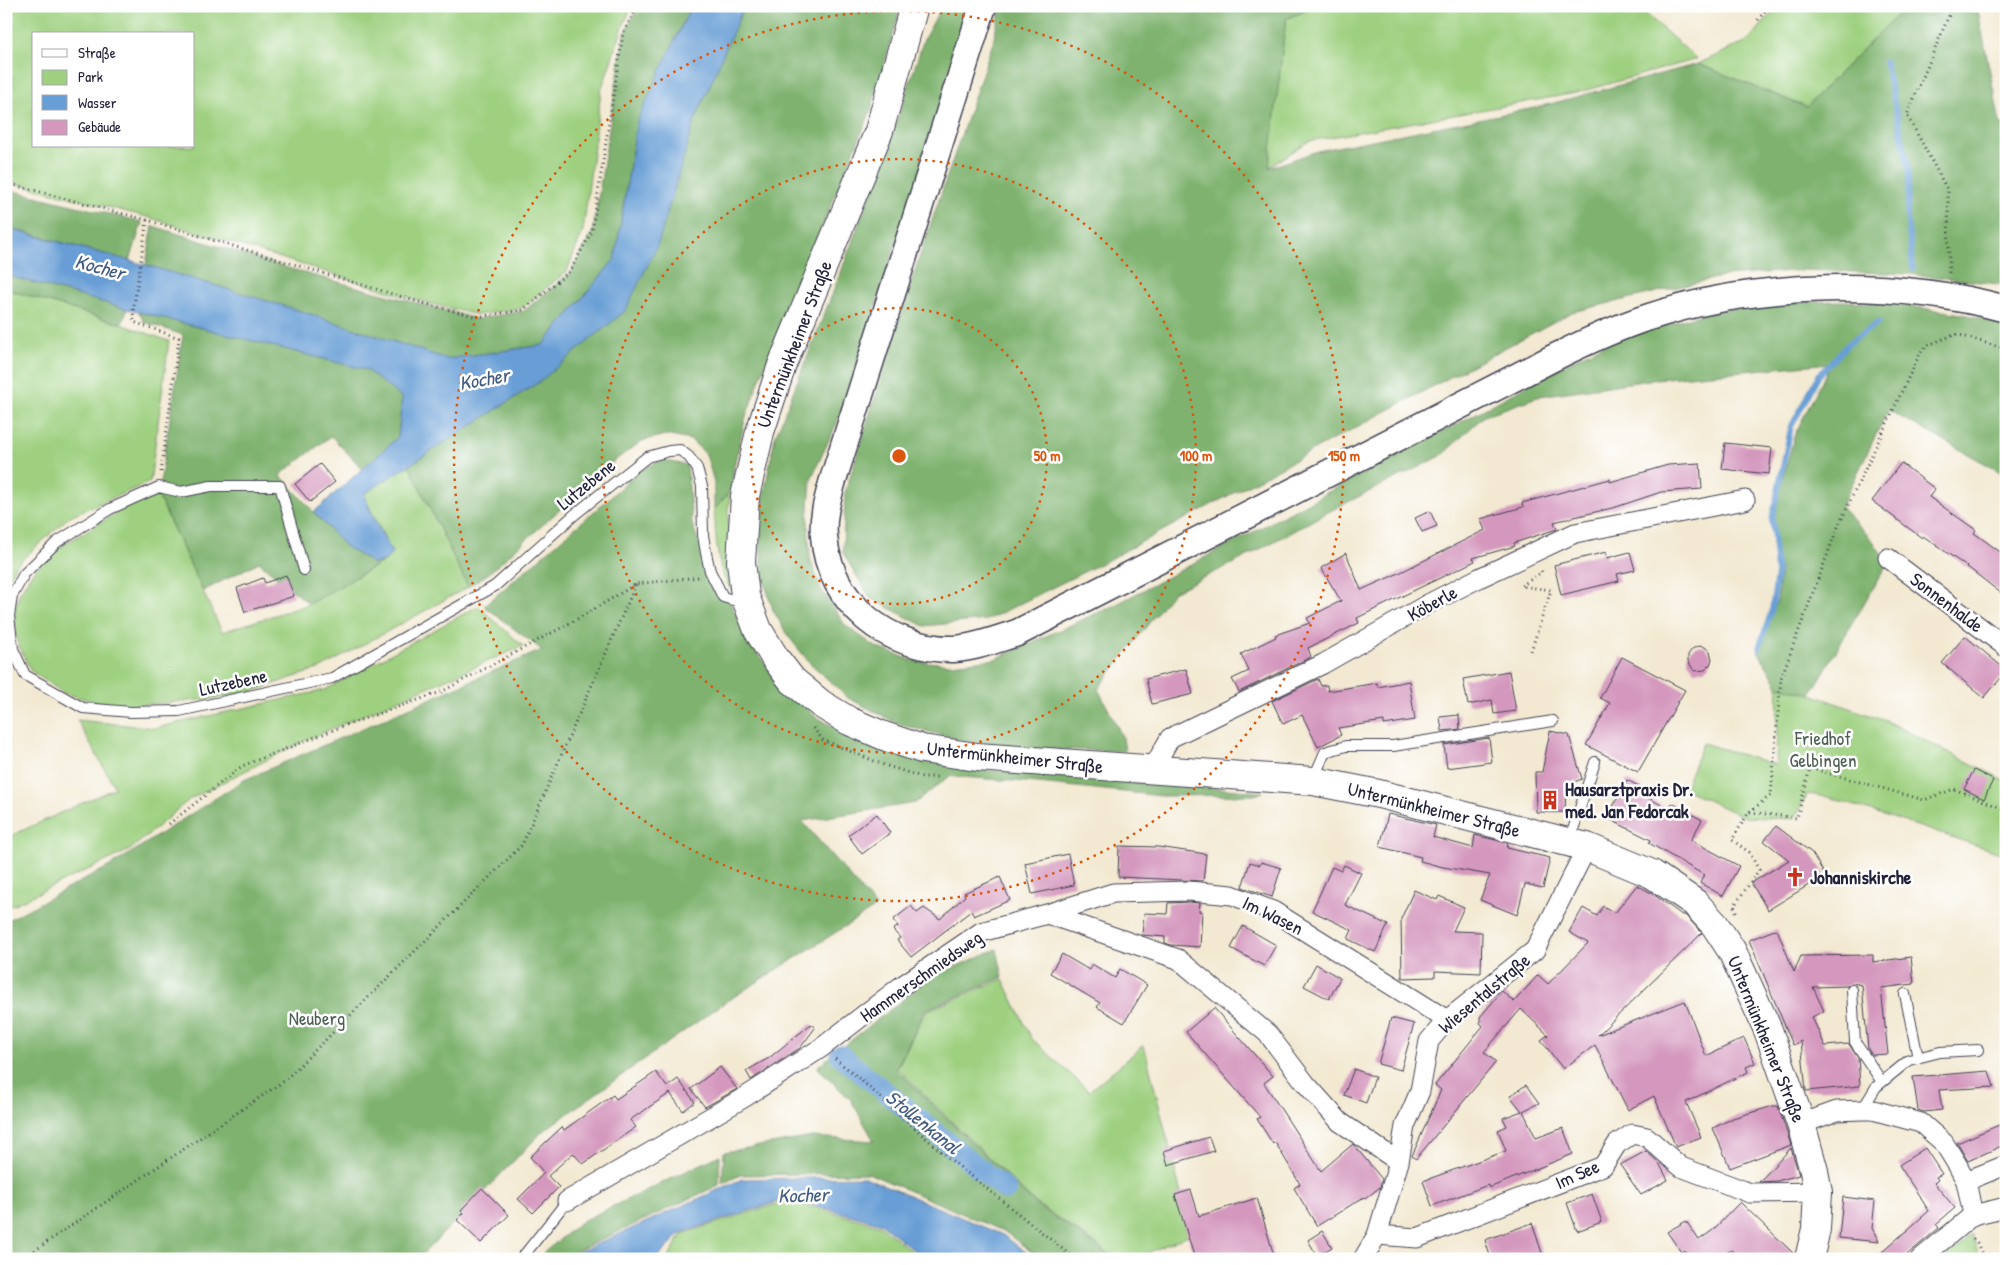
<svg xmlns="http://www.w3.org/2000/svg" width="2012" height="1265" font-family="'Patrick Hand',sans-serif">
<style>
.green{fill:#9ed080;stroke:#60795e;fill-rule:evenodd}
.forest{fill:#7eb26e;stroke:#506a54}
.water{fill:#679ed5;stroke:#446088}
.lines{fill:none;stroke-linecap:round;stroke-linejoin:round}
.stream{stroke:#679ed5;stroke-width:5.5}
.canal{stroke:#679ed5;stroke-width:21}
.building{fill:#d497bd}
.service-casing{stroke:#414052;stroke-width:12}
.minor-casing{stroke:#414052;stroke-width:21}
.secondary-casing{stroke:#414052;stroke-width:29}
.primary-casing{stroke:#414052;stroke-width:30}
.path{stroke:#414052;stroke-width:3;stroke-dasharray:1 4;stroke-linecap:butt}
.service{stroke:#fff;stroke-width:10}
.minor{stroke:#fff;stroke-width:19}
.secondary{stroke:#fff;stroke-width:26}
.primary{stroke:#fff;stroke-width:28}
.ring{fill:none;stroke:#de560e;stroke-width:2.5;stroke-dasharray:2.5 5}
.labels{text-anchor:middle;stroke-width:5;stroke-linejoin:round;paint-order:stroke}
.street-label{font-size:19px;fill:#22223b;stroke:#fff}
.park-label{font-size:19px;fill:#4d5f53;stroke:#fff}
.poi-label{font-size:19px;font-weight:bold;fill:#22223b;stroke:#fff;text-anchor:start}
.water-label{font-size:20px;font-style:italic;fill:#415a80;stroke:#fff}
.centre{fill:#de560e;stroke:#fff;stroke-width:2.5}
.ring-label{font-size:15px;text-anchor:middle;font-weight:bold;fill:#de560e;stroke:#fff;stroke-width:5;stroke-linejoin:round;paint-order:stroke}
</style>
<rect width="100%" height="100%" fill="#fff"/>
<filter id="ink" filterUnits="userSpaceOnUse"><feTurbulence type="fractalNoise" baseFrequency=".02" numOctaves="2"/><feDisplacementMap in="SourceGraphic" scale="10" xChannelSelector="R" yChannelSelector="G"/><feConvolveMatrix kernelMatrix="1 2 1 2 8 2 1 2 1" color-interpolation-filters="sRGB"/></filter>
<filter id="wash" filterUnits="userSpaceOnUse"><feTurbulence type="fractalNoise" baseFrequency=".0096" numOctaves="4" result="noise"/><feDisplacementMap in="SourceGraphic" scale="20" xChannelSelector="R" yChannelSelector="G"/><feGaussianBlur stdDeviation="1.12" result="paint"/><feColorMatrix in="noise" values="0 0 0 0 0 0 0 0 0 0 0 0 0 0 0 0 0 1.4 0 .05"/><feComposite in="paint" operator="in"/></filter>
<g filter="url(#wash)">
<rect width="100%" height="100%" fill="#f3e9d2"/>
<!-- green -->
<path class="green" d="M6 6H632L622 29 601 91 583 231 567 271 522 308 478 315 420 301 151 218 6 181ZM34 34H194V146H34Z
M1317 6H1637L1697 59 1576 93 1309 141 1268 168 1286 19Z
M1778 6H1906L1806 107 1698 64 1749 40Z
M6 289 118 323 169 341 150 482 70 516 15 566 6 587Z
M409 465 468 587 321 668 247 693 213 699 123 706 95 702 64 693 31 671 17 642 14 626 15 608 20 592 32 573 53 551 124 508 158 496 222 632 309 604 386 560 392 553 363 494Z
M731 490 728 511 732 592C716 569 716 538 714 510Z
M478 606 523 646 308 739 190 799 130 850 6 908V838L115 788 77 720 155 728 325 690Z
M1778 686 1811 694 1886 721 2006 781V855L1828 797 1808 794 1794 819 1744 817 1684 789 1703 743 1776 765Z
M1003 979 1032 1039 1089 1091 1144 1045 1191 1234 1134 1259H1117L1033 1201 897 1068 926 1011Z
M789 1200 881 1226 921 1259H667L682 1234Z
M1972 1235 1980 1259H1942Z"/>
<!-- forest -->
<path class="forest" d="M638 6H691L637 121 615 259 543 345 447 359 294 309 146 265 153 226 304 273 477 319 524 311 571 272 593 231 624 35Z
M744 6H901L870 113 780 326 746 416 734 466 731 490 714 510V482L706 454 691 440 665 435 642 441 614 461 489 573 468 587 409 465 539 382 625 311 694 122Z
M942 6H973L840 416 811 479 808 521 810 558 821 589 845 625 876 647 914 661 951 664 995 659 1113 606 1459 423 1584 354 1611 342 1699 315 1757 304 1843 301 1903 305 1962 314 2006 324V475L1888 410 1841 507 1874 542 1887 564 1811 694 1778 686 1758 651 1777 601 1780 571 1772 545 1776 504 1795 434 1831 363 1656 379 1540 396 1484 416 1441 456 1328 512 1242 559 1173 592 1098 689 1123 738 1125 751 1045 749 964 741 899 724 848 698 809 662 788 636 773 610 764 581 760 540 764 494 775 437 840 275 900 112 924 39Z
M1001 6H1317L1286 19 1269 168 1317 151 1539 107 1698 64 1806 107 1906 6H1977L2000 123 2006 125V285L1911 274 1804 270 1725 276 1572 312 1106 561 987 620 924 626 870 598 843 553 845 493 911 282 993 42Z
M6 189 142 222 130 261 6 227Z
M6 275 127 309 123 322 118 323 6 289Z
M139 312 367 370 402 398 398 437 363 469 331 436 280 475 345 546 374 564 386 560 309 604 259 562 203 591 158 496 183 335 144 322Z
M661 460 687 465 692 524 719 594 726 593 748 642 781 684 815 716 849 736 883 750 959 768 1263 792 1255 795 1162 796 1039 783 950 776 915 803 802 821 876 907 721 1005 543 1131 418 1259H6V921L112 865 244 780 542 650 484 606 605 502 638 471Z
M997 949 1003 977 925 1010 896 1069 1033 1202 1115 1259H1041L1005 1232 868 1173 740 1175 722 1184 724 1152 812 1137 874 1141 851 1100 817 1067 932 977Z
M720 1155 719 1185 575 1252 567 1259H536L582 1221Z"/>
<!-- water -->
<path class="water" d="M691 6H744L694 122 658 244 625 311 539 382 364 494 372 515 392 553 386 560 374 564 345 546 314 512 398 437 402 398 367 370 127 309 6 275V228L146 265 294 309 447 359 543 345 615 259 637 121Z
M865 1177 1003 1235 1035 1259H924L882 1224 789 1198 681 1233 657 1259H570L577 1253 742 1179Z"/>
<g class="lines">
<!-- stream -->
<path class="stream" d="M1885 62 1909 169 1907 217 1913 269
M1759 648 1772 609 1777 573 1772 519 1791 427 1818 376 1849 343 1879 322"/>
<!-- canal -->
<path class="canal" d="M840 1055 1006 1190"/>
</g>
<g id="blocks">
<!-- building -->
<path class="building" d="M1725 443 1772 448 1769 474 1722 469Z
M1700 463 1702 489 1661 492 1616 507 1554 522 1557 529 1514 543 1515 546 1473 558 1475 561 1357 618 1359 623 1308 648 1311 657 1239 692 1232 679 1249 671 1241 654 1276 637 1275 635 1310 623 1307 618 1341 601 1321 568 1346 553 1361 590 1399 573 1485 530 1480 519 1523 507 1522 503 1610 479V482L1668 465Z
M1901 463 1935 489 1929 497 1976 530 1974 533 2006 556V597L1970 569 1923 536 1922 538 1872 501Z
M320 464 335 482 310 502 295 484Z
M1430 511 1437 526 1422 532 1415 518Z
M1606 552 1607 558 1630 552 1635 570 1617 574 1619 581 1561 595 1554 565Z
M286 575 294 596 245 612 237 588 263 578 265 583Z
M1965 636 2006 670V672L1984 698 1942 663Z
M1698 646 1705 647 1710 652 1712 659 1710 665 1705 670 1694 671 1688 661V655L1692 649Z
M1622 657 1685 690 1638 772 1586 745 1610 703 1600 698Z
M1186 669 1193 694 1152 704 1146 679Z
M1509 671 1516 711 1494 714 1492 700 1468 705 1463 679Z
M1318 679 1321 686 1327 685 1328 691 1377 683 1378 687 1409 681 1415 720 1384 725V721L1338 728 1341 735 1318 747 1302 715 1283 724 1272 701Z
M1459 715 1460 729 1442 731 1440 717Z
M1550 731 1569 735 1582 779 1566 785 1565 812H1536L1535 772H1542Z
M1489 738 1492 762 1447 768 1444 745Z
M1974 770 1993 780 1984 799 1964 789Z
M1627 780 1642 788 1639 793 1669 809 1672 803 1702 820 1691 840 1739 866 1723 896 1700 883 1704 875 1649 843 1651 840 1607 818Z
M877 814 890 833 862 854 848 835Z
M1388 814 1436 825 1433 837 1473 848 1475 835 1508 843 1507 848 1550 858 1543 888 1525 884 1517 915 1480 900 1490 875 1443 867 1420 861 1421 857 1380 847Z
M1776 826 1812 853 1825 875 1768 910 1751 883 1789 860 1764 841Z
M1119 846 1158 847 1206 854 1203 881 1118 877Z
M1068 854 1074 885 1032 894 1025 863Z
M1250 862 1260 865 1261 862 1281 868 1272 897 1242 887Z
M1344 865 1361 873 1345 905 1388 925 1375 952 1348 939 1352 930 1312 911 1332 867 1341 871Z
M1000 877 1010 900 974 916 971 911 911 957 897 940 900 938 893 930 898 926 893 920 911 906 917 913 924 908 940 919 965 896 964 893Z
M1637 885 1653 894 1682 915H1685L1702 933 1598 1035 1685 1001 1706 1056 1744 1038 1755 1063 1746 1067 1748 1072 1686 1102 1701 1137 1676 1147 1654 1096 1628 1110 1595 1045 1563 1069 1541 1040 1548 1035 1521 1009 1484 1052 1496 1062 1416 1159 1412 1156 1441 1090 1435 1085 1483 1026 1480 1023V1017L1502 991 1514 1002 1538 975 1548 984 1588 943 1569 932 1583 908 1597 916 1603 906 1615 913Z
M1414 890 1437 900 1439 896 1464 907 1453 931 1482 932 1481 973 1435 971V977L1402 978 1401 919Z
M1189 902 1200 903 1199 911 1202 912 1200 947 1171 945 1165 943V937L1142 935 1144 913 1167 914 1168 903Z
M1243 926 1276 945 1264 966 1231 948Z
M1777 929 1794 972 1801 956 1873 955V962L1911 957 1914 984 1881 988 1888 1054 1872 1055 1868 1049 1862 985 1852 983 1847 986 1813 987 1824 1011 1812 1017 1825 1046 1849 1044 1858 1058 1860 1086 1806 1091 1801 1041 1793 1045 1749 940Z
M1062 954 1089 970 1092 964 1115 978 1120 969 1147 985 1124 1023 1097 1007 1100 1003 1050 973Z
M1316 964 1340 978 1329 999 1304 986Z
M1214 1008 1273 1076 1264 1083 1321 1171 1353 1144 1382 1179 1380 1187 1365 1199 1364 1197 1317 1226 1294 1188 1300 1184 1275 1142 1273 1144 1257 1119 1260 1117 1186 1032Z
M1391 1018 1414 1024 1401 1070 1378 1064Z
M811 1024 815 1028 800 1048 751 1080 746 1071 769 1058Z
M720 1067 737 1089 705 1107 691 1089Z
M1354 1069 1375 1077 1366 1103 1344 1095Z
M1989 1071 1994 1087 1939 1090 1942 1110 1924 1112 1918 1110 1913 1077Z
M656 1072 667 1087 678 1079 695 1102 683 1111 670 1093 630 1120 636 1127 583 1164 573 1153 548 1176 559 1187 533 1213 518 1199 544 1173 530 1157 562 1127 564 1130 613 1095 616 1099Z
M1526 1085 1539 1103 1523 1111 1536 1138 1563 1128 1573 1154 1489 1188 1488 1185 1432 1206 1423 1181 1506 1151 1498 1130 1507 1126 1503 1118 1522 1111 1510 1096Z
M1773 1106H1778L1791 1145 1730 1168 1713 1128 1733 1118Z
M2006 1122V1144L1968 1161 1957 1143Z
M1209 1137 1214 1151 1168 1165 1164 1151Z
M1791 1148 1799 1175 1777 1181 1759 1182Z
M1925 1148 1942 1174 1936 1177 1938 1180 1934 1183 1955 1208 1936 1224 1939 1228 1902 1259H1874L1929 1211 1899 1165Z
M1646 1151 1659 1163 1668 1180 1641 1195 1620 1165Z
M482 1188 509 1215 481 1243 457 1220 464 1213 461 1210Z
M1191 1190 1199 1216 1257 1198 1275 1259H1195L1175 1195Z
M1592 1194 1602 1222 1577 1231 1567 1203Z
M1843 1197 1875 1201 1872 1228 1879 1242 1839 1238Z
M1740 1202 1794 1254V1259H1741L1731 1250 1718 1259H1690L1684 1250 1681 1252 1667 1232 1686 1221 1699 1240 1713 1230Z
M1532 1223 1544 1259H1491L1485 1240Z
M1322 1231 1332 1247 1317 1256 1308 1240Z"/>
</g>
</g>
<g filter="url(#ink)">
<use href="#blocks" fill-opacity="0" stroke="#414052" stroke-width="1"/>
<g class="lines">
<defs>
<path id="service" d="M304 570 280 486H211L181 492 159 487 110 509 57 542 24 574 12 596 9 616 13 649 25 675 83 708 131 712 179 711 332 678 495 586 574 515 647 457 669 451 680 450 689 457 697 468 702 486 703 535 706 553 710 571 723 597 733 600 744 596
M1313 780 1325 752 1346 746H1393L1553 721
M1569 842 1595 762
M1852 990 1855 1042 1882 1082
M1905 994 1918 1058
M1862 1110 1876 1087 1909 1060 1940 1052 1978 1050
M521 1259 567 1201"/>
<path id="minor" d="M1888 558 2006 647
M1152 770 1170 738 1323 664 1428 604 1479 578 1575 533 1745 500
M1047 914 1113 893 1189 891 1232 895 1273 911 1447 1020
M1801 1124 1837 1111 1862 1110H1873L1921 1123 1944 1143 1958 1166 1966 1181 1973 1215
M1966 1181 2006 1165
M567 1201 745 1097 821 1048 900 987 981 932 1047 914 1178 959 1268 1034 1306 1084 1340 1122 1399 1162
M1377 1235 1417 1238 1603 1166 1617 1144 1632 1134 1647 1137 1681 1167 1750 1193 1818 1192
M1363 1259 1377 1235 1399 1162 1405 1126 1420 1091 1429 1041 1447 1020 1535 950 1587 847
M1920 1259 1973 1215 2006 1207"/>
<path id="secondary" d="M983 6 833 480C828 498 822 516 824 536 829 603 888 650 954 649 975 648 997 639 1017 633L1551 359C1583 343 1615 328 1649 317 1759 281 1894 279 2006 309"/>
<path id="primary" d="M914 6 879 131 782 365 760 432 745 496 741 562 745 596 758 630 775 658 792 680 821 704 849 721 884 736 922 749 977 757 1313 781 1379 794 1587 847 1652 874 1695 903 1715 925 1732 951 1768 1030 1801 1124 1814 1171 1818 1192 1816 1229 1809 1259"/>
</defs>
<!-- service casing -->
<use href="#service" class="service-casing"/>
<!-- minor casing -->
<use href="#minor" class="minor-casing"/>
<!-- secondary casing -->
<use href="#secondary" class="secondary-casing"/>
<!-- primary casing -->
<use href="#primary" class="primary-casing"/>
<!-- path -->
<path class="path" d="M1948 6 1950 13 1907 115 1948 191 1949 274
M1758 20 1769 6
M6 72 14 83 6 93
M6 183 147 220 419 302 477 317 523 310 570 271 592 231 623 34 637 6
M147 220 133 312 134 322 179 338 161 473
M1531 651 1551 590 1521 586 1542 572 1541 570
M813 728 823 740 884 765 922 777H937
M1750 812 1797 818 1810 768 1924 800 1954 789 2006 810
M169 824 242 766 346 725 441 692 574 621 636 584 699 577
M1736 912 1734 906 1759 870 1749 852 1732 840 1749 812 1771 795 1781 678 1837 529 1920 353 1928 345 1956 334 2006 349
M835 1059 853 1073 945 1155 1075 1259
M1973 1239 1977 1243 1984 1259
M27 1255 33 1259
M22 1259 284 1081 522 845 636 584"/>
<!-- service -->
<use href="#service" class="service"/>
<!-- minor -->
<use href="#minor" class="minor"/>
<!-- secondary -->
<use href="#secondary" class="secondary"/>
<!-- primary -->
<use href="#primary" class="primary"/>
</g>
</g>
<!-- distance rings -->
<g class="ring">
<circle cx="899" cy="456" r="148"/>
<circle cx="899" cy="456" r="297"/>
<circle cx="899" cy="456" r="445"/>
</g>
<!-- icons -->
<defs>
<symbol id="building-bare" viewBox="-9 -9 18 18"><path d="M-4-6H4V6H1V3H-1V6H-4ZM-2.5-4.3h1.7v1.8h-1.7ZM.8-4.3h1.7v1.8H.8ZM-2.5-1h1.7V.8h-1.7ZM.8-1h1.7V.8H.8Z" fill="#c8321e" stroke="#fff" stroke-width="2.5" paint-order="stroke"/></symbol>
<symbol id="church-bare" viewBox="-9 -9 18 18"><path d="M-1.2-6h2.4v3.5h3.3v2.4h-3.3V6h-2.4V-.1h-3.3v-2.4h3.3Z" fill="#c8321e" stroke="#fff" stroke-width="2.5" paint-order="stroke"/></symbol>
</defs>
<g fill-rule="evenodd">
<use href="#building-bare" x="1536" y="786" width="28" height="28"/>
<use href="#church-bare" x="1781" y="863" width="28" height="28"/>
</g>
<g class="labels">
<!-- street labels -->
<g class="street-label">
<text transform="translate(794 344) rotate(-69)" y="7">Untermünkheimer Straße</text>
<text transform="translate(586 484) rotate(-39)" y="7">Lutzebene</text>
<text transform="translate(1947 602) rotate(37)" y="7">Sonnenhalde</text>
<text transform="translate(1432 603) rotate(-29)" y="7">Köberle</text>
<text transform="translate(233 682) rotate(-12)" y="7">Lutzebene</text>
<text transform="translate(1015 757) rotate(6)" y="7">Untermünkheimer Straße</text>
<text transform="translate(1434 809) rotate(14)" y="7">Untermünkheimer Straße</text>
<text transform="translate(1273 915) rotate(26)" y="7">Im Wasen</text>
<text transform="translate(921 976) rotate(-35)" y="7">Hammerschmiedsweg</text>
<text transform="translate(1484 993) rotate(-40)" y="7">Wiesentalstraße</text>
<text transform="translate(1767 1039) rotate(68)" y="7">Untermünkheimer Straße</text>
<text transform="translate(1577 1174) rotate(-24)" y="7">Im See</text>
</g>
<!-- park labels -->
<g class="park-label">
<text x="1823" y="745">Friedhof<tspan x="1823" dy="22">Gelbingen</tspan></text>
<text x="317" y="1025">Neuberg</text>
</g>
<!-- poi labels -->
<g class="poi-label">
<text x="1565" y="796">Hausarztpraxis Dr.<tspan x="1565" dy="22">med. Jan Fedorcak</tspan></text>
<text x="1810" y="884">Johanniskirche</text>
</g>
<!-- water labels -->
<g class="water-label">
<text transform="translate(100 267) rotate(15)" y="7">Kocher</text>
<text transform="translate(484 379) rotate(-10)" y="7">Kocher</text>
<text transform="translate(923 1122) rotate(39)" y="7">Stollenkanal</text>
<text transform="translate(803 1195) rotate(-2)" y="7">Kocher</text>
</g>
</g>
<circle cx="899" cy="456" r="8" class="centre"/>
<g class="ring-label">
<text x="1047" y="461">50 m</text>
<text x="1196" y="461">100 m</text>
<text x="1344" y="461">150 m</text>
</g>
<!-- margin -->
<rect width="2012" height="1265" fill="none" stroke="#fff" stroke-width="25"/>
<!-- legend -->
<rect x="32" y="32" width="162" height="115" fill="#ffffff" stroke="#a7a7b1"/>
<rect x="42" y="49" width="25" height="8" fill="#ffffff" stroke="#a7a7b1"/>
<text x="78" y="58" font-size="15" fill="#22223b">Straße</text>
<rect x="42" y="70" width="25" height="15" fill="#9ed080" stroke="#a7a7b1"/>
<text x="78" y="82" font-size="15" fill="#22223b">Park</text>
<rect x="42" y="95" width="25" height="15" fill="#679ed5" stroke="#a7a7b1"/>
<text x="78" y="108" font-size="15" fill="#22223b">Wasser</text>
<rect x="42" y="120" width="25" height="15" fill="#d497bd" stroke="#a7a7b1"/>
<text x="78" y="132" font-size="15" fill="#22223b">Gebäude</text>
</svg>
